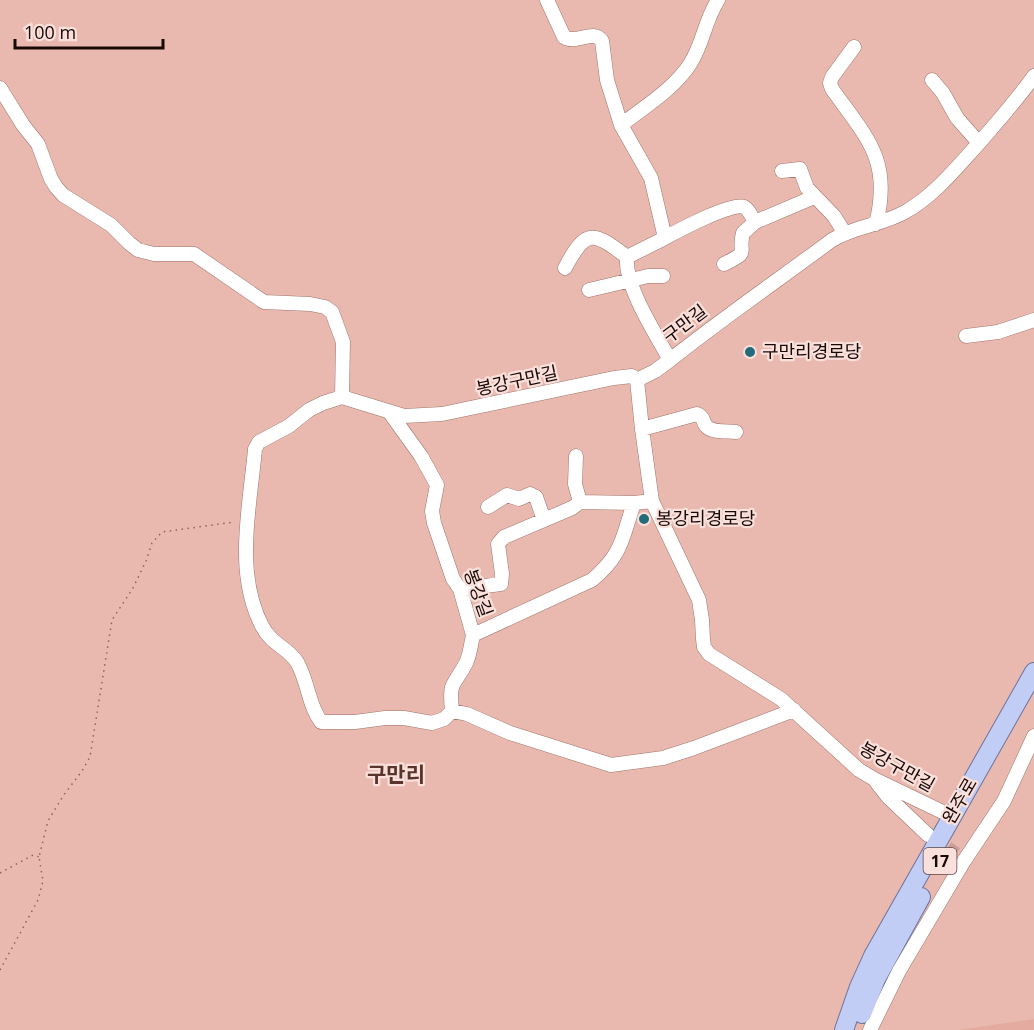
<svg xmlns="http://www.w3.org/2000/svg" width="1034" height="1030" font-family="'Open Sans','Noto Sans KR',sans-serif">
<style>
.built{fill:#e4aca1}
.lines{fill:none;stroke-linecap:round;stroke-linejoin:round}
.minor-tunnel{stroke:#ca9e96;stroke-width:14;stroke-dasharray:14 7;stroke-linecap:butt}
.minor-casing{stroke:#a1756c;stroke-width:15}
.major-casing{stroke:#6c739d;stroke-width:20}
.path{stroke:#876660;stroke-width:1.5;stroke-dasharray:1.5 4.5;stroke-linecap:butt}
.minor{stroke:#fff;stroke-width:14}
.major{stroke:#c2cdf5;stroke-width:18}
.poi-dot{fill:#246b79;stroke:#f9e0db;stroke-width:2}
.labels{text-anchor:middle;stroke-width:4.5;stroke-linejoin:round;paint-order:stroke}
.shield{fill:#f9e0db;stroke:#5c4946;stroke-width:1.5}
.shield-label{font-size:16px;font-weight:bold;fill:#180806}
.street-label{font-size:18px;fill:#180806;stroke:#f9e0db}
.poi-label{font-size:18px;fill:#180806;stroke:#f9e0db;text-anchor:start}
.quarter-label{font-size:21px;font-weight:bold;fill:#5b342d;stroke:#f9e0db}
</style>
<rect width="100%" height="100%" fill="#e9b9af"/>
<!-- built -->
<path class="built" d="M1034 1019V1030H958Z"/>
<g class="lines">
<!-- minor-tunnel -->
<path class="minor-tunnel" d="M930 836 956 854"/>
<defs>
<path id="minor" d="M547 0 564 37C577 45 593 28 602 41L607 80 621 125
M718 0C705 20 703 44 690 64 674 89 644 107 621 125L651 178 665 238 627 257C624 286 656 334 670 360 723 318 778 280 832 240 855 226 882 225 905 212 935 195 956 168 979 143 998 121 1017 100 1034 76
M854 47 832 77 830 83 832 89C867 138 892 160 876 224
M932 80 943 93 957 118 979 143
M0 88 23 125 38 144 51 179 56 187 63 195 111 225 129 243 138 250 154 254H194L264 302 310 304 325 307 332 312 343 342 342 397 404 416 442 414 614 378 632 376 637 380 642 429 652 501 699 600 702 620 703 639 704 647 709 654 781 699 859 770 874 779 951 816
M782 171 800 169 807 188 834 216 844 232
M665 238C677 231 732 202 744 207 749 209 752 218 755 222L814 197
M724 264C752 250 737 255 743 233L755 222
M565 268C586 228 593 231 627 257
M589 290 648 276H663
M966 336 998 332 1034 320
M637 380 655 371 670 360
M342 397 323 403 309 410 289 426 259 442 255 449C250 507 234 572 262 626 271 644 288 648 297 662 308 681 308 704 321 722H355L385 718H404L432 723 444 719 452 711
M390 413 421 456 437 485 432 511 434 523 453 579 460 589 473 635 592 580C623 554 622 538 634 503L652 501
M642 429 697 414C704 417 702 420 706 426 712 433 727 431 736 432
M576 456 575 484 580 502
M488 507 507 495 519 499 530 494 536 497 544 520
M460 589 501 584 502 574 498 544 504 537 572 508 580 502 634 503
M473 635C471 644 470 655 466 663 453 688 449 680 452 711L467 714 510 733 611 765 663 758 694 748 794 710
M877 783 888 797 928 835
M870 1030 899 971 964 861 1004 801 1034 736"/>
<path id="major" d="M862 1014 876 979 921 897
M844 1030 859 987 873 956 1034 672"/>
</defs>
<!-- minor casing -->
<use href="#minor" class="minor-casing"/>
<!-- major casing -->
<use href="#major" class="major-casing"/>
<!-- path -->
<path class="path" d="M0 873 33 855 39 857
M0 970 38 900 43 881 39 857 48 821 63 796 82 771 90 757 112 620 133 588 146 561 152 543 162 532 234 522"/>
<!-- minor -->
<use href="#minor" class="minor"/>
<!-- major -->
<use href="#major" class="major"/>
</g>
<!-- markers -->
<g class="poi-dot">
<circle cx="750" cy="352" r="6"/>
<circle cx="644" cy="519" r="6"/>
</g>
<g class="labels">
<!-- shield labels -->
<rect class="shield" x="923.5" y="848" width="33" height="26" rx="4.5"/>
<g class="shield-label">
<text x="940" y="867">17</text>
</g>
<!-- street labels -->
<g class="street-label">
<text transform="translate(685 324) rotate(-37)" y="6">구만길</text>
<text transform="translate(517 381) rotate(-12)" y="6">봉강구만길</text>
<text transform="translate(478 593) rotate(70)" y="6">봉강길</text>
<text transform="translate(897 767) rotate(29)" y="6">봉강구만길</text>
<text transform="translate(960 801) rotate(-60)" y="6">완주로</text>
</g>
<!-- poi labels -->
<g class="poi-label">
<text x="762" y="358">구만리경로당</text>
<text x="656" y="525">봉강리경로당</text>
</g>
<!-- quarter labels -->
<g class="quarter-label">
<text x="396" y="782">구만리</text>
</g>
</g>
<!-- scale -->
<path d="M15 39v9h148v-9" fill="none" stroke="#180806" stroke-width="3"/>
<text x="24" y="39" font-size="18" fill="#180806" stroke="#f9e0db" stroke-width="4.5" paint-order="stroke">100 m</text>
</svg>
